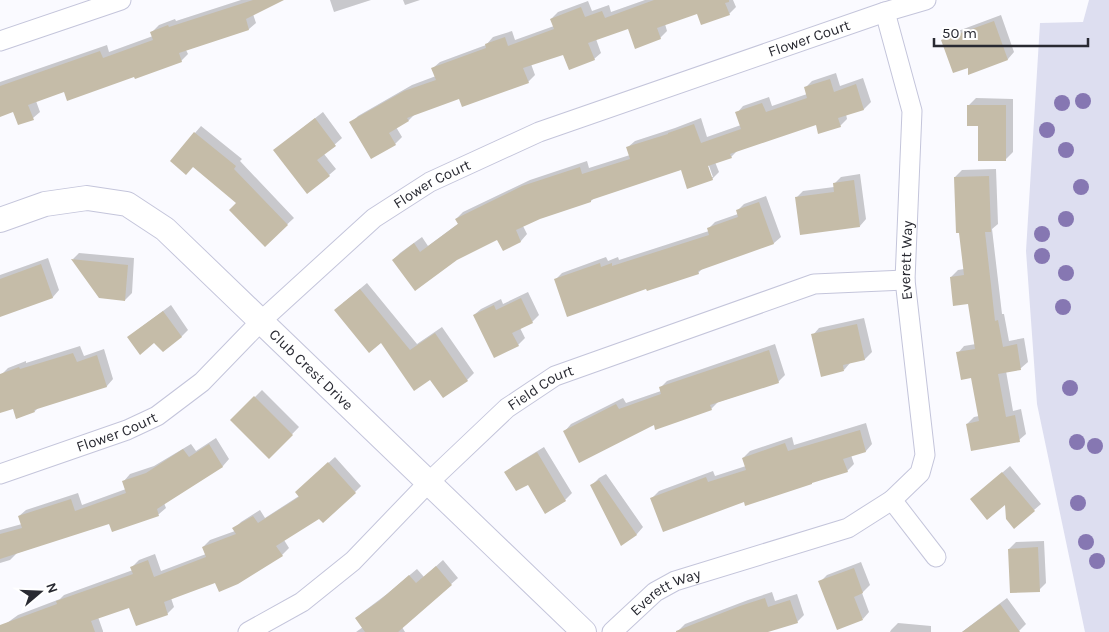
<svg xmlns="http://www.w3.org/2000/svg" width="1109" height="632" font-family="Karla,sans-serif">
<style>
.green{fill:#dddef0}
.shadow{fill:#0003;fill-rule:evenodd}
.building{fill:#c5bca8}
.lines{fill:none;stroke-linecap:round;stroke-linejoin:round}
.minor-casing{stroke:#c4c5db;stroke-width:21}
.tertiary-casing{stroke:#c4c5db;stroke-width:26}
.minor{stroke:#fff;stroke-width:19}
.tertiary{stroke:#fff;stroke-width:24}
.tree{fill:#8677b2}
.labels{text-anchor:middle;stroke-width:4;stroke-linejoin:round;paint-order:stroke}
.street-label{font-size:15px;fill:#292a32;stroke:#fff}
</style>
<rect width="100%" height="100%" fill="#fafaff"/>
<!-- green -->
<path class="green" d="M1089 0H1109V632H1085L1037 404 1026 251 1040 23 1083 22Z"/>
<!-- shadow -->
<path class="shadow" d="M241 0H281L253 14 256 23 249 29 186 50 188 54 181 61 135 76 65 91 36 101 40 112 33 118 13 110 0 115V82L107 45 109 52 153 36 152 32 159 25 175 19 176 21Z
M330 0H371L334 12Z
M403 0H420L405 5Z
M645 0H733L736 7 729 14 698 12 665 24 667 31 660 38 629 27 596 39 601 53 594 59 564 53 531 64 535 75 528 82 459 97 415 114 409 120 396 127 402 137 395 144 351 123 358 116 412 85 436 76 433 68 440 62 486 45 493 37 512 31 515 40 554 26 551 19 558 12 588 1 592 11 609 5 611 12Z
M1001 15 1014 52 1008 59 969 66 943 41 950 34Z
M836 73 840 86 863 78 871 102 864 109 846 114 847 119 840 126 816 124 738 150 731 157 715 162 719 172 712 179 682 169 595 197 591 201 539 218 523 226 527 234 521 241 503 250 498 239 393 260 400 253 422 237 428 246 459 223 456 219 463 212 530 180 587 161 589 168 630 155 628 147 635 141 675 128 701 118 707 137 741 125 737 113 743 106 769 97 772 106 807 94 805 88 812 81ZM707 160 713 177H710Z
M976 98 1013 99V152L1006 159 980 125 969 105Z
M323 112 342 138 324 154 336 169 329 175 282 144Z
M201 126 242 159 240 161 294 218 265 245 238 202 193 166 171 161Z
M996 169 998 224 992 229 1002 314H1004L1009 341 1024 338 1028 362 1021 368 1006 371 1013 411 1021 409 1026 434 1019 440 967 424 974 417 979 416 972 377 958 353 964 346 976 344 969 303 951 277 958 270 964 269 955 177 962 170Z
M860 174 866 219 860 226 796 198 803 191 834 187V184L841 177Z
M766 196 781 237 774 243 703 268 698 273 555 280 562 273 606 257 608 261 618 257 619 260 709 231 708 229 715 222 738 214 737 211 744 204Z
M79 253 134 258 132 293 125 300 73 259Z
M48 258 59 290 53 297 0 315V275Z
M367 283 417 344 442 327 474 373 467 380 430 378 381 341 343 303Z
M528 292 539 315 532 322 520 328 525 338 518 345 474 315 481 309 501 299 503 304Z
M171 305 188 330 181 337 129 338 136 331Z
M864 318 872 352 865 359 850 362V363L844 370 813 335 819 328Z
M775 344 785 375 778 382 718 402 711 409 654 424 565 431 571 424 623 398 626 403 661 391 660 388 667 381Z
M80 346 84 356 104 349 113 379 107 386 39 407 35 411 17 418 13 407 0 412 1 375 8 368 26 361V363Z
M262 390 299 427 269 458 232 420Z
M866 423 872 444 866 451 851 455 854 464 847 471 744 501 652 498 659 491 713 471 715 476 746 466 743 458 750 451 792 437 794 445Z
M216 438 229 459 223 466 164 503 166 508 159 514 113 531 110 522 17 553 10 560 0 563V530L22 524 19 516 26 510 78 493 82 505 126 489 124 481 130 474 154 466 191 444 196 451Z
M544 447 572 493 565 500 506 472 513 466Z
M335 457 361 486 355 492 319 517 284 540 289 548 282 555 171 598 174 607 167 614 130 606 98 617 103 631V632H0V628L18 615 60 599 64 595 133 570 132 567 139 560 155 554 161 571 206 554 203 547 210 540 235 531 234 529 241 522 260 510 265 518 299 496 303 486Z
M1010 466 1041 504 1034 510 1006 503 972 499Z
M606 474 643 527 637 534 622 544 592 485 599 478Z
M1044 541 1046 583 1039 590 1009 549 1016 542Z
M443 560 458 578 402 627 405 632H356L363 627 356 618 363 612 387 594 417 569 424 577Z
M861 562 870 585 862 593 869 612 863 619 820 582 827 575Z
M772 592 775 601 797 594 804 615 797 622 764 632H678V631L685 624 748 600Z
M1007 598 1026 624 1018 632H962Z
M898 623 931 626V632H890L891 630Z"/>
<!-- building -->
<path class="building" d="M253 0H284L246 19 249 30 179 53 182 62 135 79 134 77 67 101 64 92 28 105 34 120 18 125 13 112 0 117V86L100 51 103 58 153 40 150 32 168 25 169 27Z
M654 0H729V2L725 3 730 15 701 25 697 14 657 28 661 39 635 49 628 29 588 43 595 60 569 70 563 55 523 68 529 83 462 107 459 99 407 118 409 121 389 133 396 145 371 159 349 122 404 91 436 80 431 68 486 48 485 44 505 37 508 46 554 29 550 19 581 7 585 17 602 11 605 18Z
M994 21 1008 60 968 75V68L953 73 941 40Z
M830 79 834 92 856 84 864 110 838 118 841 127 818 134 816 125 730 154 732 158 708 166 713 180 687 189 681 170 591 200V202L540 219 516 230 521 242 503 251 497 240 457 260 415 291 392 260 414 243 420 252 458 224 455 219 522 186 580 167 582 174 630 159 626 147 668 134V133L694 124 701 143 741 129 735 112 762 103 766 112 807 98 804 87Z
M967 105H1006V161H978V126H967Z
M315 118 336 146 317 160 330 176 307 194 273 150Z
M194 132 236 166 234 169 288 225 265 247 229 210 236 203 193 167 186 175 170 161Z
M989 176 991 232H985L995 321 998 320 1003 347 1017 344 1021 370 998 374 1006 417 1015 415 1020 442 971 451 966 424 979 421 971 378 961 380 956 352 975 349 968 304 953 306 950 277 964 275 959 233H956L954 177Z
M854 180 860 227 800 235 795 197 834 192 833 183Z
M759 202 774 244 698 271 699 274 647 291 646 289 567 317 554 279 600 263 601 267 612 263V266L709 235 707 228 738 217 736 210Z
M71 259 128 265 125 301 99 298Z
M41 264 53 298 0 317V279Z
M360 289 410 350 435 333 468 381 443 398 430 380 414 391 381 343 369 353 334 310Z
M521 298 533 323 512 333 519 346 494 358 473 315 494 305 496 310Z
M163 311 182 337 163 352 154 343 140 355 127 337Z
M857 324 865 360 843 365 844 371 821 377 811 334Z
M769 350 779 383 710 405 712 410 695 416 655 430 654 425 579 463 563 431 616 404 619 409 661 394 659 387Z
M73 353 77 362 97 355 107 387 34 410 35 412 16 419 13 409 0 413V374L19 367 20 369Z
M254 396 293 435 269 459 230 420Z
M860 430 866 452 843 459 848 472 812 483V484L745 506 744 502 663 532 650 498 706 477 708 482 746 470 742 458 785 443 788 451Z
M209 444 223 467 157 509 159 516 112 532 109 524 0 559V534L22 528 18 516 71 499 75 511 126 493 122 481 146 473 183 449 189 457Z
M537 452 566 501 545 514 528 485 516 491 504 472Z
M328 462 356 493 323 523 319 519 276 546 283 556 238 584 219 592 215 583 164 602 168 615 136 626 129 608 91 621 95 632H0V625L57 604 56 601 133 574 130 567 148 560 154 577 206 557 202 547 236 534 232 528 253 516 258 523 299 497 295 492Z
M1002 472 1035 511 1014 529 1006 519 1005 505 987 520 970 499Z
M599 480 637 535 621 546 590 485Z
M1038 547 1040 592 1010 593 1008 549Z
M436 566 452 585 398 632H365L355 618 379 601 409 575 416 583Z
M854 568 863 593 854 597 863 620 837 630 818 581Z
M765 598 768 607 790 600 798 623 768 632H676V631L740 606Z
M1000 604 1020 632H962Z"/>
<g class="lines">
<defs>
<g id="minor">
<path d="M0 41 121 0"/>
<path id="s1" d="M0 474 127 430 157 416 202 382 261 321 374 218 430 182 539 132 885 12 926 0"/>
<path d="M892 500 936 557"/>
<path id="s2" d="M248 632 302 602 353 561 428 483 507 408 555 376 814 284 905 280"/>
<path id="s3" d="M612 632 655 592 675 581 848 528 892 500 920 473 925 455 905 280 912 111 885 12"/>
</g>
<g id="tertiary">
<path id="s4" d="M0 220 45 204 87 198 127 204 165 229 584 632"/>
</g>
</defs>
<!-- minor casing -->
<use href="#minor" class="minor-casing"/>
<!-- tertiary casing -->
<use href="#tertiary" class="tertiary-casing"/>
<!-- minor -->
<use href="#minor" class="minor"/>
<!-- tertiary -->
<use href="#tertiary" class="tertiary"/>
</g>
<!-- trees -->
<g class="tree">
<circle cx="1083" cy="101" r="8"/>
<circle cx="1062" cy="103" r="8"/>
<circle cx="1047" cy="130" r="8"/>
<circle cx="1066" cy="150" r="8"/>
<circle cx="1081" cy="187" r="8"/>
<circle cx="1066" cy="219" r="8"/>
<circle cx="1042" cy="234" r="8"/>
<circle cx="1042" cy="256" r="8"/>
<circle cx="1066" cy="273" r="8"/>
<circle cx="1063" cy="307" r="8"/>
<circle cx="1070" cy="388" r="8"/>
<circle cx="1077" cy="442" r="8"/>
<circle cx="1095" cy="446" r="8"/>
<circle cx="1078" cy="503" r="8"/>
<circle cx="1086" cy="542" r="8"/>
<circle cx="1097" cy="561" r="8"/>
</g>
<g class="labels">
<!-- street labels -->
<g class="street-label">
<text dy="5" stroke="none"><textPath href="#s1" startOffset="934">Flower Court</textPath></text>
<text dy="5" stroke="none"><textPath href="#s1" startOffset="529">Flower Court</textPath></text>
<text dy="5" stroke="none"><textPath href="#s3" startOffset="568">Everett Way</textPath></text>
<text dy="5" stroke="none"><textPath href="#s4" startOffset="379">Club Crest Drive</textPath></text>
<text dy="5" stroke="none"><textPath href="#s2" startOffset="384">Field Court</textPath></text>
<text dy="5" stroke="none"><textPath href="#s1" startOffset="124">Flower Court</textPath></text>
<text dy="5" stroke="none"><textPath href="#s3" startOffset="68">Everett Way</textPath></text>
</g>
</g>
<!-- north arrow -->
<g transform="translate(40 592) rotate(71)" stroke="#ffffff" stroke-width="4" paint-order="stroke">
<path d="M0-4L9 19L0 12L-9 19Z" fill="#292a32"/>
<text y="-8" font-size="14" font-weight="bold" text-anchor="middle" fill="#292a32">N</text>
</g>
<!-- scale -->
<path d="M934 38v8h154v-8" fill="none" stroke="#292a32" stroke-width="2.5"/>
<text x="942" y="38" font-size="15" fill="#292a32" stroke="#ffffff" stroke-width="4" paint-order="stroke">50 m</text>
</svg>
